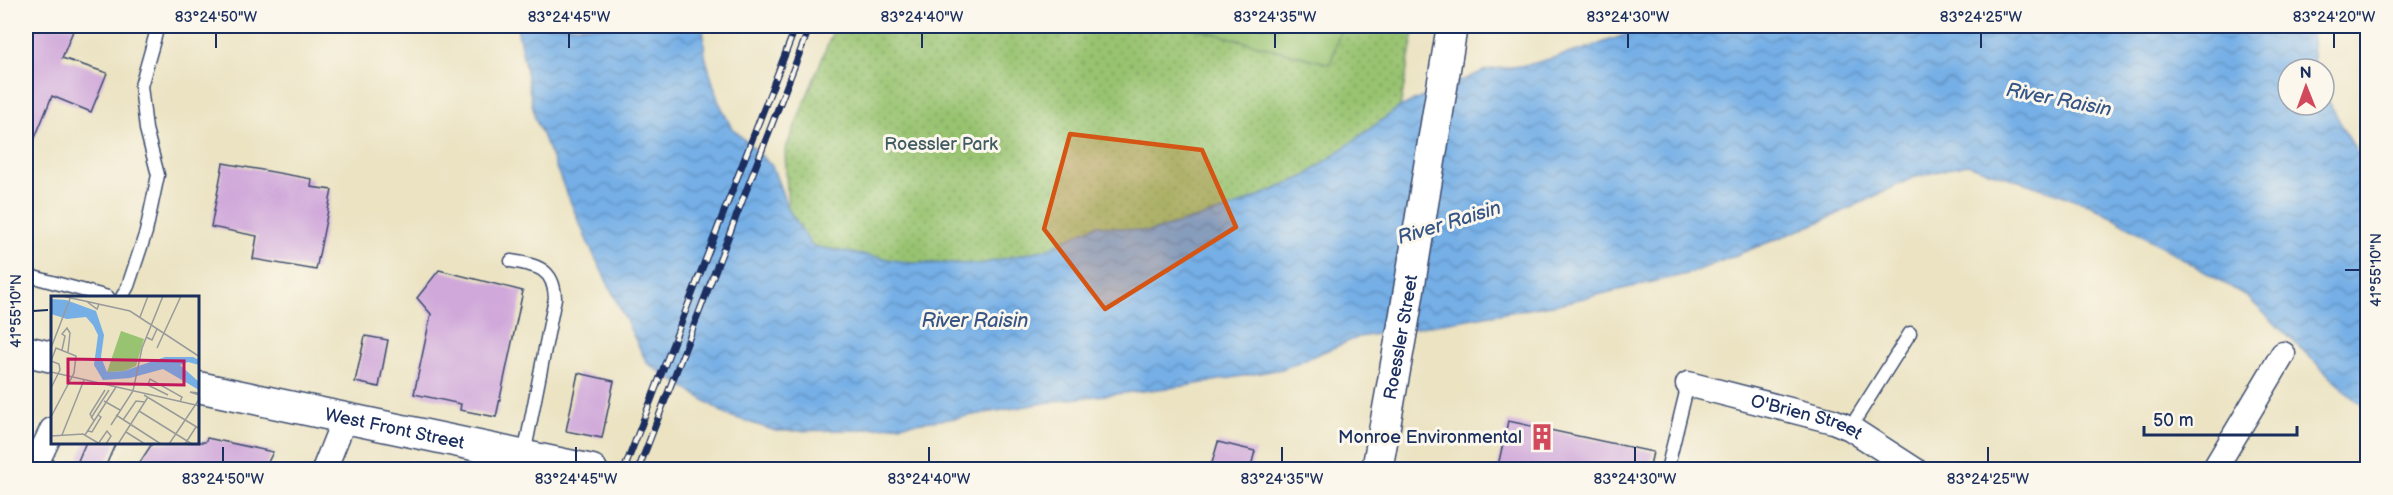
<svg xmlns="http://www.w3.org/2000/svg" width="2393" height="495" font-family="'Balsamiq Sans',sans-serif">
<style>
.grass{fill:url(#grass-dots);stroke:#5a7967;stroke-width:1.5}
.garden{fill:#98c370;stroke:#5a7967;stroke-width:1.5}
.water{fill:url(#water-waves);stroke:#486fa2;stroke-width:1.5}
.building{fill:#d0a9da}
.lines{fill:none;stroke-linecap:round;stroke-linejoin:round}
.service-casing{stroke:#3a4a6d;stroke-width:15}
.minor-casing{stroke:#3a4a6d;stroke-width:27}
.tertiary-casing{stroke:#3a4a6d;stroke-width:33}
.service{stroke:#fff;stroke-width:12}
.minor{stroke:#fff;stroke-width:24}
.tertiary{stroke:#fff;stroke-width:30}
.rail-casing{stroke:#1b2f5e;stroke-width:7}
.rail{stroke:#fbf7ec;stroke-width:4.5;stroke-dasharray:14;stroke-linecap:butt}
.marked{fill:#d45514;fill-opacity:0.2;stroke:#d45514;stroke-width:4.5;stroke-linejoin:round}
.ticks{fill:none;stroke:#1b2f5e;stroke-width:2}
.labels{text-anchor:middle;stroke-width:6;stroke-linejoin:round;paint-order:stroke}
.park-label{font-size:18px;fill:#405b63;stroke:#fbf7ec}
.street-label{font-size:18px;fill:#1b2f5e;stroke:#fbf7ec}
.poi-label{font-size:18px;fill:#1b2f5e;stroke:#fbf7ec;text-anchor:end}
.water-label{font-size:20px;font-style:italic;fill:#365587;stroke:#fbf7ec}
.inset-road{fill:none;stroke:#989b9a;stroke-width:1.5}
.view{fill:#c2185b;fill-opacity:0.15;stroke:#c2185b;stroke-width:3}
.inset-edge{fill:none;stroke:#1b2f5e;stroke-width:3}
.neatline{fill:none;stroke:#1b2f5e;stroke-width:2}
.ticks-label{font-size:15px;text-anchor:middle;fill:#1b2f5e}
</style>
<defs>
<pattern id="grass-dots" width="8" height="8" patternUnits="userSpaceOnUse" patternTransform="scale(1.5)"><rect width="8" height="8" fill="#98c370"/><path d="M2 2h.1M6 6h.1" fill="none" stroke="#7b9f5f" stroke-width="1.8" stroke-linecap="round"/></pattern>
<pattern id="water-waves" width="16" height="10" patternUnits="userSpaceOnUse" patternTransform="scale(1.5)"><rect width="16" height="10" fill="#75afe6"/><path d="M0 5q4-4 8 0t8 0" fill="none" stroke="#5f8fbe"/></pattern>
</defs>
<rect width="100%" height="100%" fill="#fbf7ec"/>
<filter id="ink" filterUnits="userSpaceOnUse"><feTurbulence type="fractalNoise" baseFrequency=".0167" numOctaves="2"/><feDisplacementMap in="SourceGraphic" scale="12" xChannelSelector="R" yChannelSelector="G"/><feConvolveMatrix kernelMatrix="1 2 1 2 8 2 1 2 1" color-interpolation-filters="sRGB"/></filter>
<filter id="wash" filterUnits="userSpaceOnUse"><feTurbulence type="fractalNoise" baseFrequency=".008" numOctaves="4" result="noise"/><feDisplacementMap in="SourceGraphic" scale="24" xChannelSelector="R" yChannelSelector="G"/><feGaussianBlur stdDeviation="1.35" result="paint"/><feColorMatrix in="noise" values="0 0 0 0 0 0 0 0 0 0 0 0 0 0 0 0 0 1.4 0 .05"/><feComposite in="paint" operator="in"/></filter>
<g filter="url(#wash)">
<rect width="100%" height="100%" fill="#ebe3c2"/>
<!-- grass -->
<path class="grass" d="M835 26H1415L1400 107 1304 177 1227 210 1148 232 1097 225 1047 249 981 264 910 263 812 247 788 209 785 151Z"/>
<!-- garden -->
<path class="garden" d="M1186 26H1342L1330 64Z"/>
<!-- water -->
<path class="water" d="M517 26H703L705 56 718 100 731 127 772 166 788 209 812 246 910 263 981 264 1047 249 1097 225 1148 232 1227 210 1304 177 1400 107 1486 70 1528 65 1585 49 1650 26H2317L2311 28 2314 69H2288V105H2324V93L2367 171V408L2355 400 2246 296 2092 205 1967 164 1912 178 1827 219 1691 273 1558 304 1359 337 1282 369 1185 386 1062 400 956 418 856 430 776 431 727 415 647 363 588 243 535 118Z"/>
<g id="blocks">
<!-- building -->
<path class="building" d="M26 26H75L62 58 107 73 91 112 52 96 26 160Z
M223 163 312 179 311 187 332 190 316 270 253 259 257 236 211 227Z
M439 270 523 291 496 417 460 410 461 404 414 394 431 314 417 298Z
M365 336 388 340 379 387 355 382Z
M578 373 614 381 602 438 566 431Z
M1508 421 1653 452 1649 470H1497Z
M207 438 273 452 264 470H135L153 442H205Z
M86 442H116L104 470H74Z
M1218 442 1255 451 1250 470H1210Z"/>
</g>
</g>
<g filter="url(#ink)">
<use href="#blocks" fill-opacity="0" stroke="#3a4a6d" stroke-width="1.5"/>
<g class="lines">
<defs>
<path id="service" d="M511 261C536 265 554 268 555 298L524 455
M26 275 108 297
M122 297 128 286 146 232 158 175 146 129 141 86 158 26
M1850 428 1910 333
M1667 470 1688 384"/>
<g id="minor">
<path id="s1" d="M1688 384 1833 421 1850 428 1915 470"/>
<path d="M33 470 52 430"/>
<path d="M324 470 345 417"/>
<path d="M2214 470 2283 354"/>
</g>
<g id="tertiary">
<path d="M26 351 52 357"/>
<path id="s2" d="M198 387 592 470"/>
<path id="s3" d="M1377 470 1405 314 1452 26"/>
</g>
</defs>
<!-- service casing -->
<use href="#service" class="service-casing"/>
<!-- minor casing -->
<use href="#minor" class="minor-casing"/>
<!-- tertiary casing -->
<use href="#tertiary" class="tertiary-casing"/>
<!-- service -->
<use href="#service" class="service"/>
<!-- minor -->
<use href="#minor" class="minor"/>
<!-- tertiary -->
<use href="#tertiary" class="tertiary"/>
<defs>
<path id="rail" d="M624 470 796 26
M638 470 810 26"/>
</defs>
<!-- rail casing -->
<use href="#rail" class="rail-casing"/>
<!-- rail -->
<use href="#rail" class="rail"/>
</g>
</g>
<!-- marked area -->
<path class="marked" d="M1070 134 1202 150 1236 227 1105 309 1044 229Z"/>
<!-- ticks -->
<path class="ticks" d="M216 33V48M569 33V48M922 33V48M1275 33V48M1628 33V48M1981 33V48M2334 33V48M2345 270H2360M33 311 48 310M223 447V462M576 447V462M929 447V462M1282 447V462M1635 447V462M1988 447V462"/>
<!-- icons -->
<defs>
<symbol id="building-bare" viewBox="-9 -9 18 18"><path d="M-4-6H4V6H1V3H-1V6H-4ZM-2.5-4.3h1.7v1.8h-1.7ZM.8-4.3h1.7v1.8H.8ZM-2.5-1h1.7V.8h-1.7ZM.8-1h1.7V.8H.8Z" fill="#d1495b" stroke="#fbf7ec" stroke-width="2.5" paint-order="stroke"/></symbol>
</defs>
<g fill-rule="evenodd">
<use href="#building-bare" x="1523" y="418" width="38" height="38"/>
</g>
<g class="labels">
<!-- park labels -->
<g class="park-label">
<text x="941" y="150">Roessler Park</text>
</g>
<!-- street labels -->
<g class="street-label">
<text dy="6" stroke="none"><textPath href="#s3" startOffset="135">Roessler Street</textPath></text>
<text dy="6" stroke="none"><textPath href="#s1" startOffset="123">O'Brien Street</textPath></text>
<text dy="6" stroke="none"><textPath href="#s2" startOffset="201">West Front Street</textPath></text>
</g>
<!-- poi labels -->
<g class="poi-label">
<text x="1522" y="443">Monroe Environmental</text>
</g>
<!-- water labels -->
<g class="water-label">
<text transform="translate(2059 99) rotate(11)" y="7">River Raisin</text>
<text transform="translate(1449 222) rotate(-17)" y="7">River Raisin</text>
<text x="975" y="327">River Raisin</text>
</g>
</g>
<!-- overview -->
<g transform="translate(51 296)">
<rect width="148" height="148" fill="#ebe3c2"/>
<path d="M70 35 93 43 85 70 73 75 56 76Z" fill="#98c370"/>
<path d="M0 3 15 4 45 15 53 39 50 61 56 76 73 75 114 61H142L148 64V69L137 66 129 69 148 86V94L112 73 79 82 52 84 43 69 47 39 42 29 35 21 16 23 0 18Z" fill="#75afe6"/>
<path class="inset-road" d="M11 0 79 15 149 61M35 5 46 13 48 8M89 21 97 0M95 41 101 44 106 33M0 52 20 0M106 52 130 0M11 54 14 40 11 38 16 32 19 37 17 56M0 76 149 110M0 92 9 74 8 68 0 65 5 52 25 60 23 77 0 121M93 99 149 133M117 99 97 89 99 83 131 101 129 106M148 99 139 96 149 97M53 105 69 114M88 115 141 148M65 119 110 148M40 122 58 94M72 124 85 105 94 106M43 125 39 118 54 94M60 129 82 95 91 52 112 0M37 135 41 136 50 121 47 119M75 136 94 148M11 139 33 84M34 139 65 91M0 140 32 138 49 148M47 148 56 135 60 140 55 148M67 148 97 101M118 148 149 102M134 148 145 131"/>
<path class="view" d="M17 63 133 65V89L17 87Z"/>
<rect width="148" height="148" class="inset-edge"/>
</g>
<!-- margin -->
<rect width="2393" height="495" fill="none" stroke="#fbf7ec" stroke-width="66"/>
<!-- north arrow -->
<g transform="translate(2306 87) rotate(359)"><circle r="28" fill="#fbf7ec" stroke="#a1a7b3" stroke-width="1.5"/>
<path d="M0-4.5L10 22L0 15L-10 22Z" fill="#d1495b"/>
<text y="-9" font-size="16" font-weight="bold" text-anchor="middle" fill="#1b2f5e">N</text>
</g>
<!-- scale -->
<path d="M2144 426v9h153v-9" fill="none" stroke="#1b2f5e" stroke-width="3"/>
<text x="2153" y="426" font-size="18" fill="#1b2f5e" stroke="#fbf7ec" stroke-width="4.5" paint-order="stroke">50 m</text>
<rect x="33" y="33" width="2327" height="429" class="neatline"/>
<g class="ticks-label">
<text x="216" y="22">83°24'50"W</text>
<text x="569" y="22">83°24'45"W</text>
<text x="922" y="22">83°24'40"W</text>
<text x="1275" y="22">83°24'35"W</text>
<text x="1628" y="22">83°24'30"W</text>
<text x="1981" y="22">83°24'25"W</text>
<text x="2334" y="22">83°24'20"W</text>
<text transform="translate(2376 270) rotate(-90)" y="5">41°55'10"N</text>
<text transform="translate(16 311) rotate(-90)" y="5">41°55'10"N</text>
<text x="223" y="484">83°24'50"W</text>
<text x="576" y="484">83°24'45"W</text>
<text x="929" y="484">83°24'40"W</text>
<text x="1282" y="484">83°24'35"W</text>
<text x="1635" y="484">83°24'30"W</text>
<text x="1988" y="484">83°24'25"W</text>
</g>
</svg>
